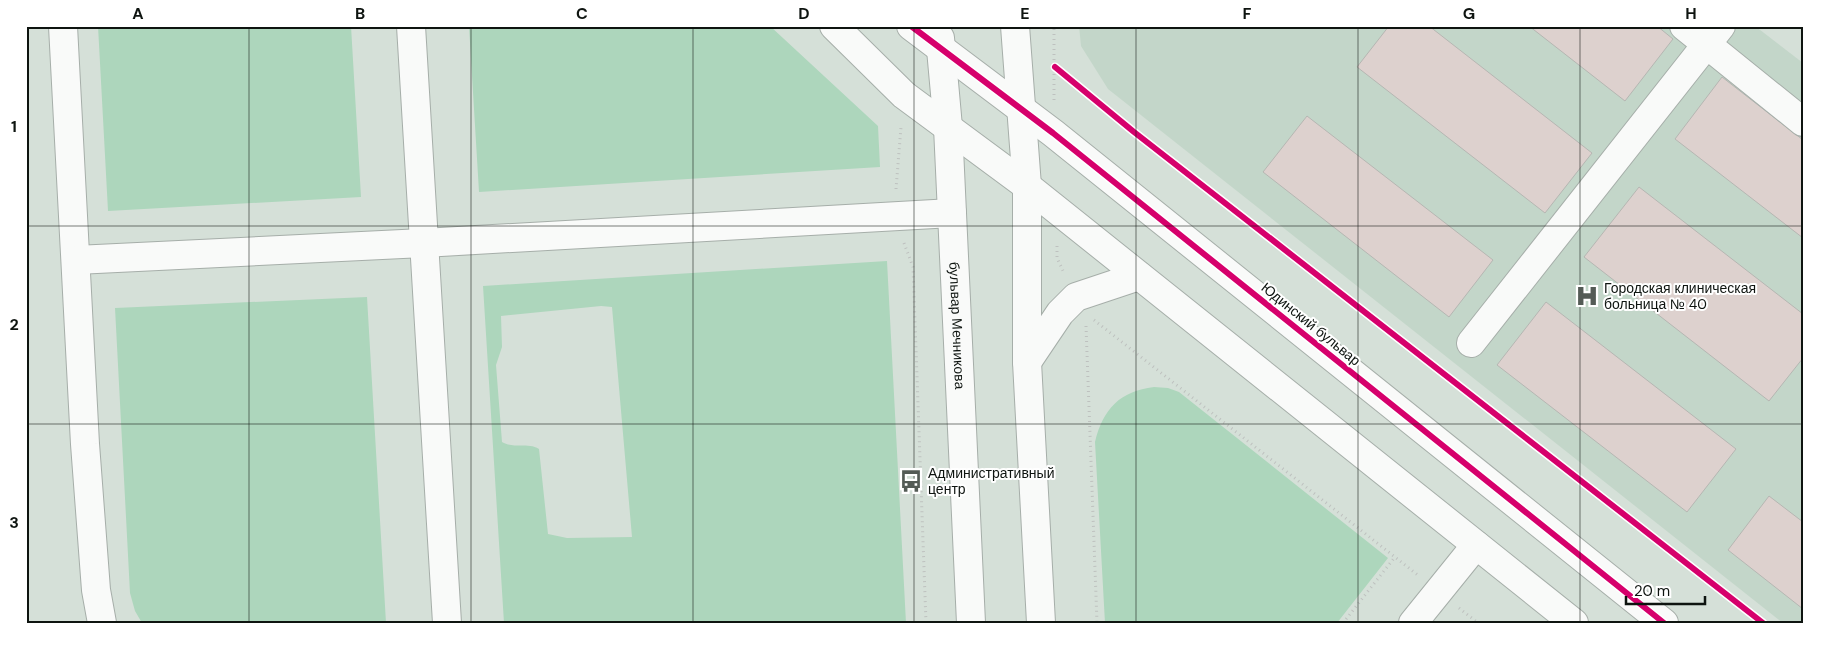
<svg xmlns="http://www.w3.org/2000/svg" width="1829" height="649" font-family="'DM Sans',sans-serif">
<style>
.built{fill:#c3d6c9}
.green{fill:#add6bc;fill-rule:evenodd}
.building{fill:#ddd1ce;stroke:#b5b6b2}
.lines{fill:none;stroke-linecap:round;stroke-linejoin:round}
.minor-casing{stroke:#a6aea9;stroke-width:30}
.path{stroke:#bec1bf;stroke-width:3;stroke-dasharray:1 4;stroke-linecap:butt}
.minor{stroke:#f9faf9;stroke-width:28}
.cycleway-casing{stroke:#fff;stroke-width:9}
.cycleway{stroke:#d6006c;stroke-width:6}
.grid{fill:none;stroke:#0e1410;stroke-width:1;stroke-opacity:0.55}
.labels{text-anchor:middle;stroke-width:4;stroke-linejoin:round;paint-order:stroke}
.poi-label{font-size:14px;fill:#0e1410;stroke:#fff;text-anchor:start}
.street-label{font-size:14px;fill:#0e1410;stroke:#fff}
.neatline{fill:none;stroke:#0e1410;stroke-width:2}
.grid-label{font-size:16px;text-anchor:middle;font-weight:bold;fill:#0e1410}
</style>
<rect width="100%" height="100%" fill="#d5e0d8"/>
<!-- built -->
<path class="built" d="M1079 26H1755L1803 63V623H1783L1108 89 1081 46Z"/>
<!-- green -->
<path class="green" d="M98 26H351L361 197 108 211Z
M469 26H770L878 126 880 167 479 192Z
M887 261 906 623H504L483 286ZM601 306 612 307 632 537 567 538 548 534 539 449C528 442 514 449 502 442L496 365 502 347 501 316Z
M367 297 386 623H142L135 611 130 593 115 308Z
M1154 387 1168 388 1179 392 1388 558 1337 623H1105L1095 442C1103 409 1120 391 1154 387Z"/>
<!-- building -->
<path class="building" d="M1389 26H1429L1592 153 1545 213 1357 67Z
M1529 26H1657L1673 39 1625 101Z
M1722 77 1803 140V238L1675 139Z
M1307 116 1493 260 1449 317 1263 172Z
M1639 187 1803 314V358L1769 401 1584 257Z
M1546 302 1736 449 1687 512 1497 365Z
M1769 496 1803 522V609L1728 550Z"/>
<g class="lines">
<defs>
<g id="minor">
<path d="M63 26 85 444 96 590 102 623"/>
<path d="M411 26 447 623"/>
<path d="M834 26 904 95 1027 186 1574 623"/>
<path d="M911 26 1053 133 1664 623"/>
<path d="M1015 26 1027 186V362L1041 623"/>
<path d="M1684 26 1803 122"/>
<path id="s1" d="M940 38 948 127 971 623"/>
<path d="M76 260 423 243 952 213"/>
<path d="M1471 343 1721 26"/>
<path d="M1027 362 1060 313 1076 297 1139 276"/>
<path d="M1413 623 1476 545"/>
</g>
</defs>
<!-- minor casing -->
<use href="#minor" class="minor-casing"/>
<!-- path -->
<path class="path" d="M1054 100V26
M896 189 901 127
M904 243 913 267 926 623
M1057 246V258L1064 273
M1094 320 1419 576
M1086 326 1097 623
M1459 608 1478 623
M1343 623 1395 557"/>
<!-- minor -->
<use href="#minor" class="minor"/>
<defs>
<path id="cycleway" d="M911 26 1053 133 1664 623
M1055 67 1134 132 1763 623"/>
</defs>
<!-- cycleway casing -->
<use href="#cycleway" class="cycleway-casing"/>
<!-- cycleway -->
<use href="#cycleway" class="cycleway"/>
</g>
<!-- grid -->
<path class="grid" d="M249 26V623M471 26V623M693 26V623M914 26V623M1136 26V623M1358 26V623M1580 26V623M26 226H1803M26 424H1803"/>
<!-- icons -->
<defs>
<symbol id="hospital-bare" viewBox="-9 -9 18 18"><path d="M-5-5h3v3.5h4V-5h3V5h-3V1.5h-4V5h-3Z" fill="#545b56" stroke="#fff" stroke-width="2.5" paint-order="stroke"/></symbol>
<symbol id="bus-bare" viewBox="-9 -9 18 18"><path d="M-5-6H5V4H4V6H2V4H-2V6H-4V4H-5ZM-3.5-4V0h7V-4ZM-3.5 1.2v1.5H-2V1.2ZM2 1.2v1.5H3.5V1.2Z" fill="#545b56" stroke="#fff" stroke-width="2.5" paint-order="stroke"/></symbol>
</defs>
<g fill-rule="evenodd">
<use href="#hospital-bare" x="1571" y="280" width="32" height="32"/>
<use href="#bus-bare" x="895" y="465" width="32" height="32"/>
</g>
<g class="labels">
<!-- poi labels -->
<g class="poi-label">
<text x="1604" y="293">Городская клиническая<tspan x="1604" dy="16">больница № 40</tspan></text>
<text x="928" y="478">Административный<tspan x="928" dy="16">центр</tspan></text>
</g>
<!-- street labels -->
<g class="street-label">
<text dy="5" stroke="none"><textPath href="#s1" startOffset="288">бульвар Мечникова</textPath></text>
<text transform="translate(1311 324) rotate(39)" y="5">Юдинский бульвар</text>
</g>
</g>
<!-- border -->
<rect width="1829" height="649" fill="none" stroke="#ffffff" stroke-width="55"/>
<!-- scale -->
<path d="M1626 596v8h79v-8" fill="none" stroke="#0e1410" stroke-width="2.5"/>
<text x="1634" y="596" font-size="15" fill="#0e1410" stroke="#ffffff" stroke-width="4" paint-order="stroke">20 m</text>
<rect x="28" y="28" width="1774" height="594" class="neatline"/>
<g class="grid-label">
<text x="138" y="19">A</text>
<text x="360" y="19">B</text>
<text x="582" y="19">C</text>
<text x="804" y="19">D</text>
<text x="1025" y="19">E</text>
<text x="1247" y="19">F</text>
<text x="1469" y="19">G</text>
<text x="1691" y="19">H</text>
<text x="14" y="132">1</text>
<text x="14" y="330">2</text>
<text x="14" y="528">3</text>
</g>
</svg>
